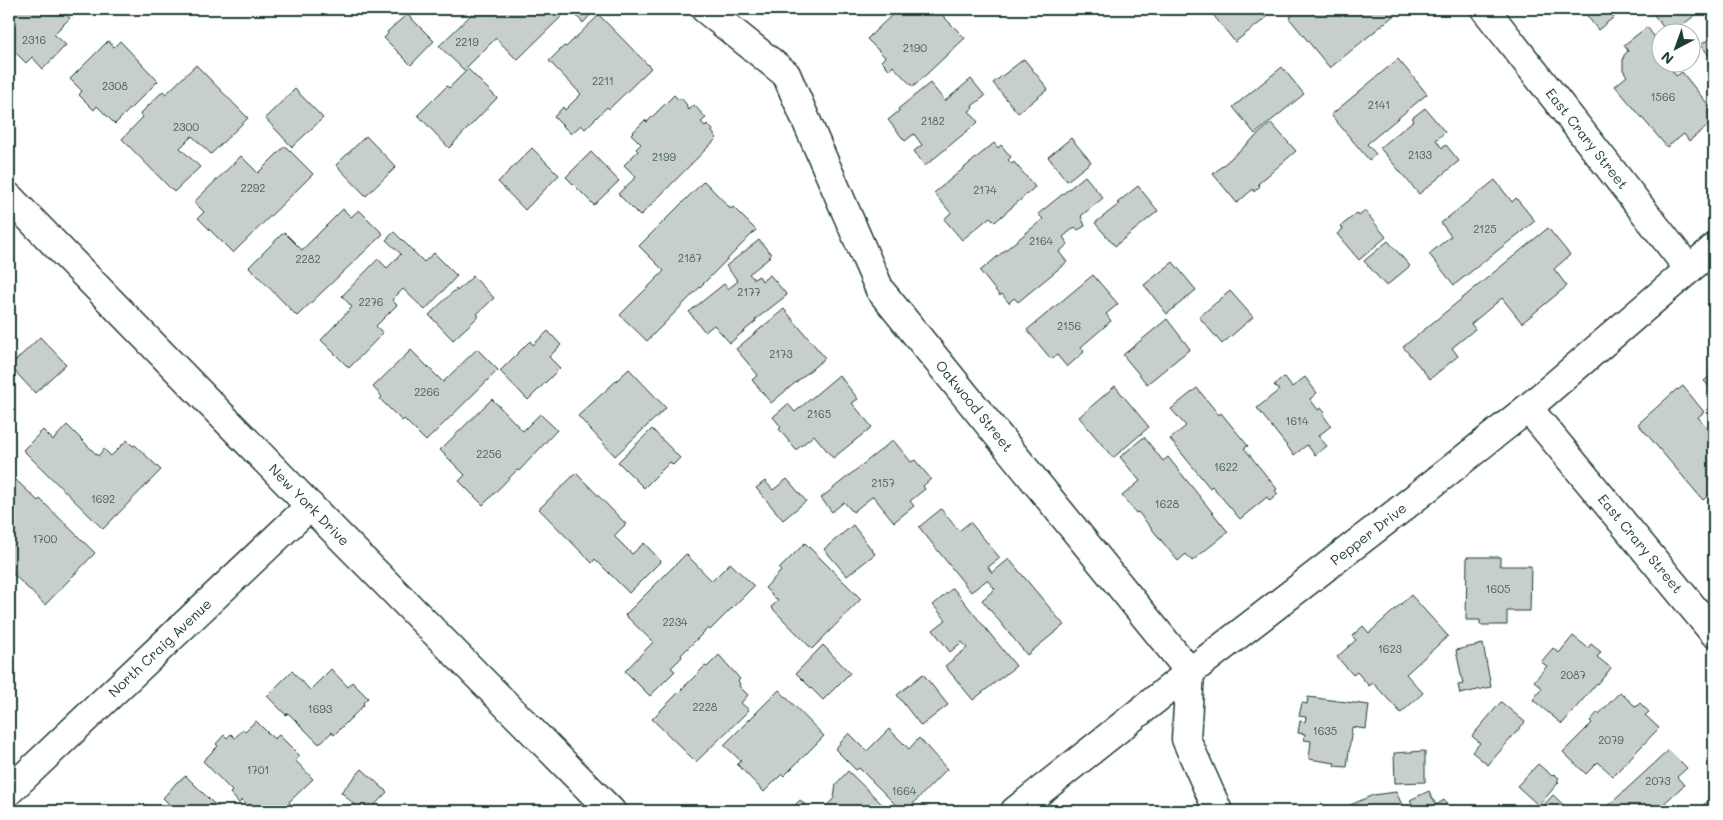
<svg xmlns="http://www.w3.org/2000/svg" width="1723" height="820" font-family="Mali,sans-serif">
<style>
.building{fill:#c7cfcc;stroke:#1f3d34}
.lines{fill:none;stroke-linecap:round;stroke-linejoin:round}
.minor-casing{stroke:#1f3d34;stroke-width:31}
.minor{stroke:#fff;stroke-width:28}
.labels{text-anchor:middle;stroke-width:5;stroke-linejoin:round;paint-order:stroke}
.number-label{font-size:11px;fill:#49625a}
.street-label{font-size:14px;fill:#1f3d34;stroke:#fff}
</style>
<rect width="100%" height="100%" fill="#fff"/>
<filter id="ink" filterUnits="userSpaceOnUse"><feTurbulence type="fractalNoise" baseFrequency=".02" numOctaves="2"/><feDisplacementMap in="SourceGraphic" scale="10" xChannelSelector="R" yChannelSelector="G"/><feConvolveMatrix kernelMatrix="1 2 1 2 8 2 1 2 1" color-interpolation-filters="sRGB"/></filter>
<g filter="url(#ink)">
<!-- building -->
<path class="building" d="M9 9H61L70 18 54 34 66 45 43 69 32 57 26 63 12 49 9 50Z
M477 9H569L517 60 496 38 464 70 439 46Z
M570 9H588L592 13 583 23Z
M898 9H902L905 12 908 9H936L965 38 913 87 893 66 890 70 881 61 885 57 867 39Z
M1222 9H1258L1266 18 1235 42 1214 16Z
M1300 9H1394L1397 13 1330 68 1289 18Z
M1582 9H1624L1598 30Z
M1654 9H1701L1702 10 1673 32H1667L1651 11Z
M407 14 434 41 411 65 384 38 388 34 387 32Z
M599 15 651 68 609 109 607 107 585 129 581 125 571 134 554 117 563 107 565 110 581 94 549 61 564 46 566 47Z
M1647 27 1660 44V62H1666L1676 76 1682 72 1714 112V121L1689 141 1684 134 1667 147 1615 86 1627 76 1623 70V60L1624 55 1628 51 1624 45Z
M1710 38 1714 43V62L1701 45Z
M108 41 114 47 120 41 158 81 115 124 97 106 94 110 79 95 82 91 70 79Z
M1024 59 1048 89 1018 113 993 83Z
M1398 59 1427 94 1367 144 1376 154 1369 160 1331 115Z
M196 65 248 118 211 154 192 136 180 148 200 167 174 192 122 139 143 117 140 114 163 91 166 94Z
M1282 67 1304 94 1255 134 1233 107Z
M468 69 497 98 449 148 418 115 447 86 449 88Z
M971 79 985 96 972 106 973 108 969 111 978 122 925 166 914 151 922 145 914 134 905 141 888 120 899 111 898 109 930 83 945 101Z
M295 89 323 118 292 147 265 118Z
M674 95 679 100 681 98 687 105 686 107 689 110 694 105 706 118 701 122 705 126 707 124 713 130 712 132 717 138 640 216 618 194 636 177 624 165 638 151 636 149 641 144 631 134 645 120 647 122Z
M1425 108 1445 132 1436 140 1442 148 1446 145 1459 161 1419 194 1380 148 1414 120 1412 118Z
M1271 123 1296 151 1258 184 1260 186 1254 192 1253 189 1237 203 1213 174Z
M366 136 396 167 366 196 336 165Z
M1071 138 1091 162 1067 181 1048 157Z
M994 143 998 148 1001 145 1011 157 1008 160 1012 164 1014 162 1035 187 995 222 990 217 962 240 944 219 951 213 934 193Z
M285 146 313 174 233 253 198 218 204 212 194 202 241 156 258 173Z
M532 148 559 175 525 210 498 182Z
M591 152 619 181 594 205 566 177Z
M1085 176 1103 198 1081 216 1085 226 1078 230 1075 227 1063 237 1068 244 1059 252 1067 262 1018 302 1014 298 1009 303 1002 294 1000 296 980 271 1043 219 1038 214Z
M1495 180 1512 202 1516 198 1535 221 1454 285 1429 254 1451 236 1441 223Z
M704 181 731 209 733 207 756 230 647 341 620 315 664 271 639 246Z
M1138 186 1158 211 1115 246 1095 223 1119 204 1117 203Z
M343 209 351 217 359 210 383 234 297 316 249 267 284 232 302 250Z
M1365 211 1386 237 1359 260 1337 234 1343 229 1341 226 1357 213 1359 216Z
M1548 228 1570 255 1554 269 1567 286 1522 323 1502 298 1471 324 1475 329 1452 348 1458 356 1430 379 1403 347Z
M394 232 424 262 434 253 457 276 425 310 403 289 392 300 397 305 376 326 383 333 349 368 321 340 352 307 342 296 378 259 387 268 401 254 386 240Z
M759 240 771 254 768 259 749 274 754 279 759 276 762 281 770 275 787 295 755 320 756 321 730 343 714 325 705 332 689 312 724 284 728 289 738 281 726 266Z
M1388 241 1410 266 1386 286 1364 261Z
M1173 262 1196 290 1167 314 1144 285Z
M1093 275 1118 304 1106 314 1111 321 1081 347 1084 352 1067 367 1057 355 1051 359 1027 330Z
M473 276 494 298 477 314 479 316 453 340 429 315 456 289 457 291Z
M1230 291 1253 317 1222 344 1199 317Z
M784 309 825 358 771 403 752 380 758 375 736 349Z
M1167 319 1190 349 1147 384 1123 355Z
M548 331 561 345 549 357 560 368 528 400 500 371 530 341 533 345Z
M40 337 66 364 35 393 10 366Z
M477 349 498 370 426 441 404 419 402 421 380 399 382 397 373 387 411 350 443 382Z
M629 369 666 408 615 456 578 416Z
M1714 372V392L1704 381Z
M839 375 858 399 852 403 872 427 833 458 814 435 796 450 779 429 781 427 773 417 788 404 795 412Z
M1284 377 1292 387 1305 377 1317 393 1310 399 1318 410 1321 408 1325 413 1323 415 1331 426 1318 436 1327 446 1315 455 1307 445 1294 455 1257 408 1279 390 1274 385Z
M1115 386 1149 427 1113 458 1079 417Z
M1683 386 1704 412 1698 417 1714 436V490L1703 500 1638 424 1677 389 1678 390Z
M1197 388 1219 415 1221 413 1248 446 1244 448 1277 489 1275 491 1278 494 1270 501 1267 497 1240 519 1212 486 1210 488 1170 439 1186 426 1171 409Z
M492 399 523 431 540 414 557 430 519 471 517 470 483 505 459 481 465 475 440 450Z
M67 425 98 456 104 449 111 456 127 440 133 446 135 445 161 470 103 529 23 450 43 430 53 440Z
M652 429 680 458 673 465 670 462 644 488 618 462Z
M1144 437 1163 461 1168 457 1228 532 1192 561 1186 554 1178 561 1138 512 1136 513 1122 496 1140 481 1120 457Z
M893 440 911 462 915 460 931 479 923 486 925 489 910 501 914 506 894 522 873 496 853 512 844 502 832 512 821 498Z
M576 473 626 524 614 536 632 554 644 543 661 561 629 593 595 559 592 563 539 509Z
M15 479 38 501 40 499 95 553 45 605 9 570V524L15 518 9 512V486Z
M787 479 806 501 783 520 756 488 765 481 773 490Z
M941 509 959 531 970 522 1000 558 988 567 992 573 1009 559 1064 625 1027 655 982 600 995 589 987 580 971 592 919 527Z
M853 525 875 554 847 576 824 549Z
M805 543 861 599 812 649 771 607 778 601 765 588 781 571 779 569Z
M686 554 712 581 730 563 754 586 710 630 708 628 681 655 682 657 671 668 675 671 650 696 625 671 653 642 625 615Z
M1467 557H1500V566H1531L1530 611H1507V625H1480V620H1466Z
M953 588 1016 666 973 700 945 666 967 648 962 642 950 652 933 630 946 620 933 605Z
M1411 595 1448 636 1406 674 1423 693 1401 713 1373 683 1369 686 1357 672 1353 675 1337 657 1356 640 1352 636 1363 626 1369 633Z
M9 615 15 621 9 628Z
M1573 636 1588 648 1591 644 1601 652 1597 657 1611 668 1598 684 1597 683 1562 724 1533 700 1542 688 1534 681 1547 666 1541 662 1553 648 1559 653Z
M1483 644 1491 687 1460 694 1458 685 1463 684 1456 650Z
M823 645 850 673 823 700 796 673Z
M719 655 740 679 738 681 740 684 739 686 748 695 741 703 749 710 696 762 652 719 705 666 707 667Z
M331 669 348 687 352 682 368 698 363 703 364 705 334 735 332 732 319 744 288 713 286 715 267 696 292 671 310 690Z
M923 674 948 705 921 726 897 695Z
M779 690 824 736 784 776 782 774 764 792 737 764 741 761 724 745Z
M1620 692 1636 707 1640 703 1649 712 1645 715 1659 728 1613 776 1598 762 1586 774 1563 752 1592 723 1590 721 1598 712 1599 714Z
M1308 697 1369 705 1366 729 1352 727 1347 767 1334 766 1335 763 1309 759 1311 741 1304 740 1305 734 1298 733 1300 721 1305 722 1306 717 1299 716 1302 703 1307 704Z
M1501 702 1525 722 1488 765 1472 752 1480 743 1472 736Z
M256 721 274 739 279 735 300 756 295 760 313 779 289 802 298 811H253L242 800 239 803 230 793 232 791 203 761 218 746 216 744 224 735 227 738 231 734 235 738 243 729 245 731Z
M889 729 909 749 919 738 947 769 906 811H902L859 768 856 770 835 749 849 733 867 751Z
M1669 750 1687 768 1677 777 1684 785 1656 811H1611L1607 807Z
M1425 751V782L1395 783 1394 753Z
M1538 764 1552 776 1554 774 1559 778 1557 781 1559 782 1540 804 1543 806 1553 795 1570 811H1530L1537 804 1517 786Z
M362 769 387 792 369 811H361L341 792Z
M848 771 889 811H822L834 798 836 784Z
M186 776 213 803 224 811H176L163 798 177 782Z
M1429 791 1436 805 1444 800 1450 811H1416L1410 800Z
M1396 792 1405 811H1337L1373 795Z
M1712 798 1714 801V811H1696Z
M800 800 809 808 814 811H789Z"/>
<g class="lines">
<defs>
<g id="minor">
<path id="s1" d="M705 9 786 74 880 290 1190 672 1186 739 1218 811"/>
<path id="s2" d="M1485 9 1689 269"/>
<path id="s3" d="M9 197 310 506 611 811"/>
<path id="s4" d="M1528 408 1714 633"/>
<path id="s5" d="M9 791 310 506"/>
<path id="s6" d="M1015 811 1190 672 1396 513 1528 408 1714 248"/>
</g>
</defs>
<!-- minor casing -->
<use href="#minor" class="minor-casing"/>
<!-- minor -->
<use href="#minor" class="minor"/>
</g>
</g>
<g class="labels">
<!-- number labels -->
<g class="number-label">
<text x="34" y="44">2316</text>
<text x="467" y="46">2219</text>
<text x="915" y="52">2190</text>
<text x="603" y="85">2211</text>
<text x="115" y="90">2308</text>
<text x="1663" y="101">1566</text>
<text x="1379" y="109">2141</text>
<text x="933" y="125">2182</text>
<text x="186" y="131">2300</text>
<text x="1420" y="159">2133</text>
<text x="664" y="161">2199</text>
<text x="253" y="192">2292</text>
<text x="985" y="194">2174</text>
<text x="1485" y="233">2125</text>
<text x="1041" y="245">2164</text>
<text x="690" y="262">2187</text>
<text x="308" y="263">2282</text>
<text x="749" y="296">2177</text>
<text x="371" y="306">2276</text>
<text x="1069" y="330">2156</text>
<text x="781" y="358">2173</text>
<text x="427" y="396">2266</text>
<text x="819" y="418">2165</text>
<text x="1297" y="425">1614</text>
<text x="489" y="458">2256</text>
<text x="1226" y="471">1622</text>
<text x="883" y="487">2157</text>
<text x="103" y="503">1692</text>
<text x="1167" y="508">1628</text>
<text x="45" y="543">1700</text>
<text x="1498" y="593">1605</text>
<text x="675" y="626">2234</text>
<text x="1390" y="653">1623</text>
<text x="1573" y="679">2087</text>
<text x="705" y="711">2228</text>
<text x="320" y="713">1693</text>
<text x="1325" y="735">1635</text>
<text x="1611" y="744">2079</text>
<text x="258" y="774">1701</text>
<text x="1658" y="785">2073</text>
<text x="904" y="795">1664</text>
</g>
<!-- street labels -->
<g class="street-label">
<text dy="5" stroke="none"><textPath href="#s2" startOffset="165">East Crary Street</textPath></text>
<text dy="5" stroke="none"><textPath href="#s1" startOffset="489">Oakwood Street</textPath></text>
<text dy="5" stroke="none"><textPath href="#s3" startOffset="430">New York Drive</textPath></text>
<text dy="5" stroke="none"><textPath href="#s6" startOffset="449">Pepper Drive</textPath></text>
<text dy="5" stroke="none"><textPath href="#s4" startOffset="176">East Crary Street</textPath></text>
<text dy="5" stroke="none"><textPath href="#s5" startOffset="208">North Craig Avenue</textPath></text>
</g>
</g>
<!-- margin -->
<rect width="1723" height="820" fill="none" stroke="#fff" stroke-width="30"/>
<rect x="15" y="15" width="1693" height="790" fill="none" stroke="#1f3d34" stroke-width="2" filter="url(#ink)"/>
<!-- north arrow -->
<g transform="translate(1676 48) rotate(221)"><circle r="24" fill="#ffffff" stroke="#a5b1ae"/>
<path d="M0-4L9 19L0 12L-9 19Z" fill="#1f3d34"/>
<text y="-8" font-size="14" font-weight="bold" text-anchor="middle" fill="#1f3d34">N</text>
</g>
</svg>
